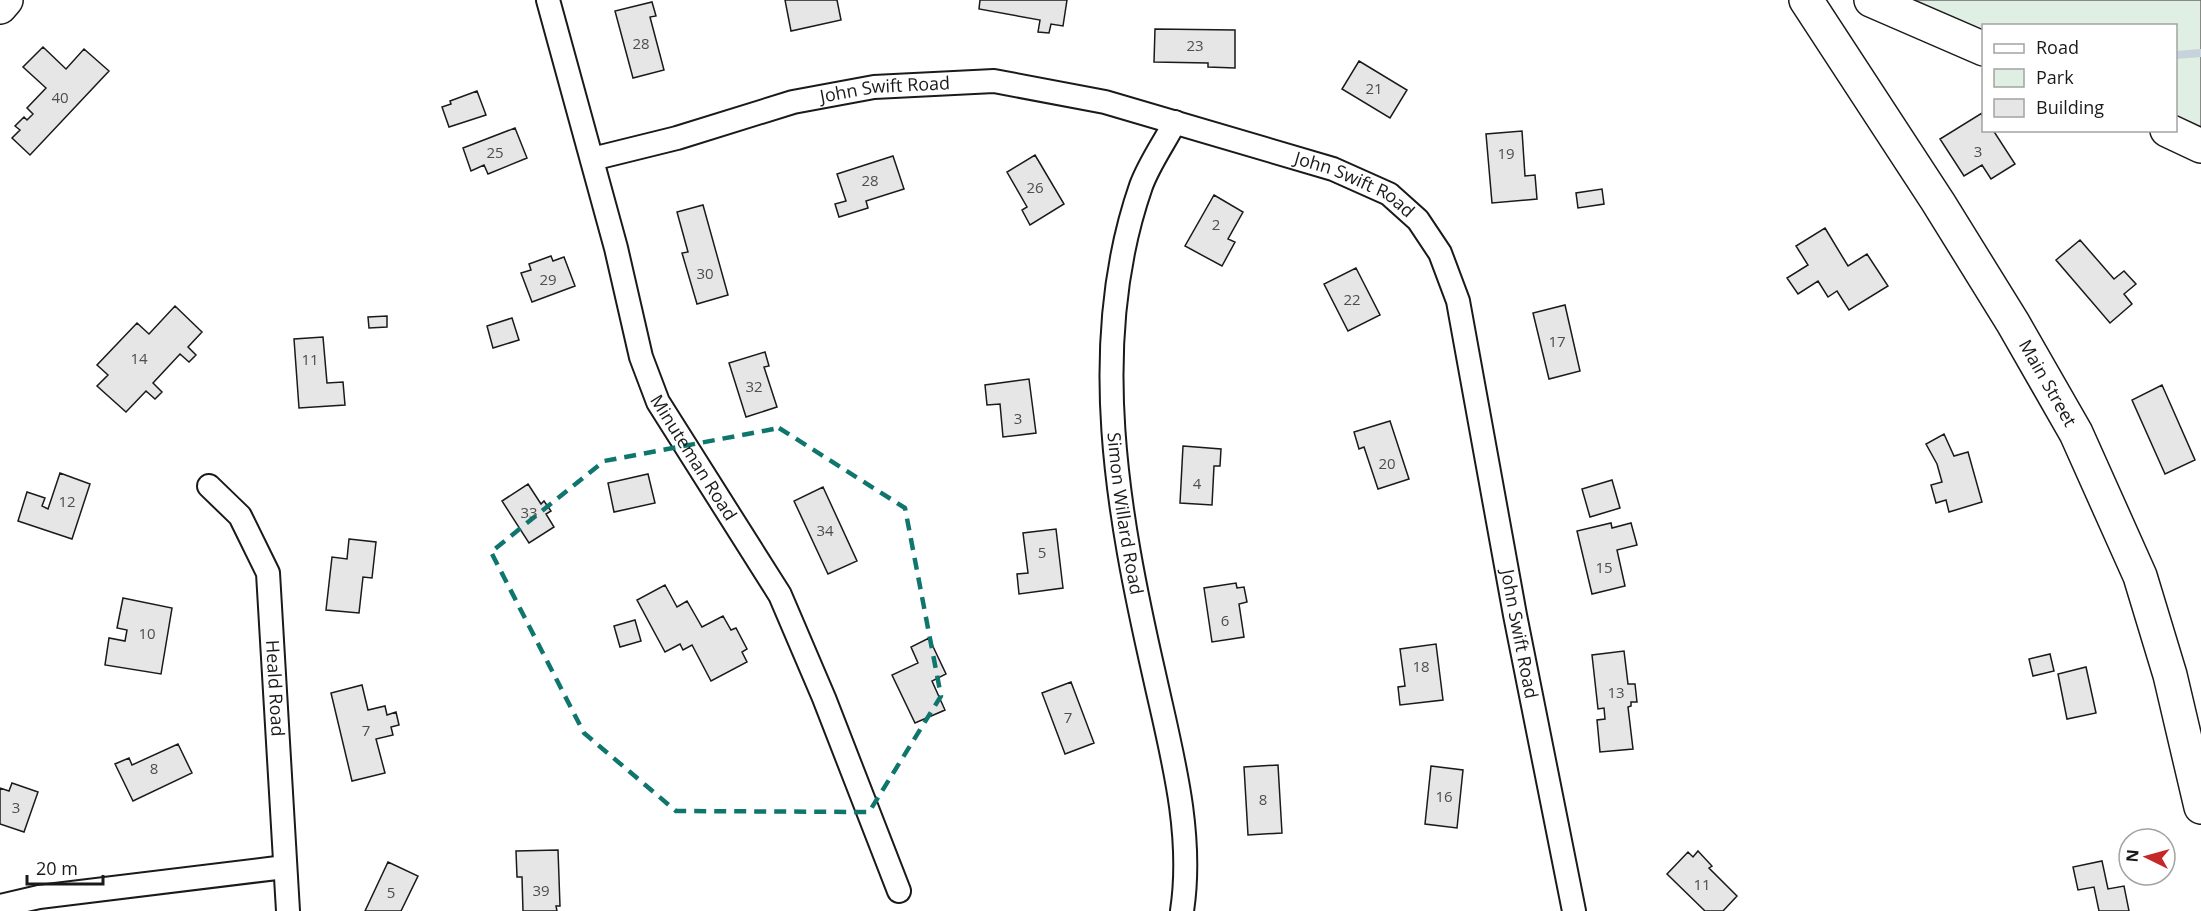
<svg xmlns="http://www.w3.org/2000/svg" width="2201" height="911" font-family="'Open Sans',sans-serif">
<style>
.green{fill:#e0efe3;stroke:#6a6a6a;stroke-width:1.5}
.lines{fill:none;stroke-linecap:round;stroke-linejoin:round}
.stream{stroke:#c6d2dc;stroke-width:8}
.building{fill:#e6e6e6;stroke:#1a1a1a;stroke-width:1.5}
.street-casing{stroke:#1a1a1a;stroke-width:26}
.secondary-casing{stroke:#1a1a1a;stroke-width:36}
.street{stroke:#fff;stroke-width:22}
.secondary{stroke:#fff;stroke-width:33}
.marked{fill:none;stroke:#0f766e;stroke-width:4.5;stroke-dasharray:12 8;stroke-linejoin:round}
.labels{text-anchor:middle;stroke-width:4.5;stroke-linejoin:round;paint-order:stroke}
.number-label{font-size:15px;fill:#4d4d4d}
.street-label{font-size:18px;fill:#1a1a1a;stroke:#fff}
</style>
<rect width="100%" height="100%" fill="#fff"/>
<!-- green -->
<path class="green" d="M1910 0H2201V129L2176 118V26H1984L1983 33Z"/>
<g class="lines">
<!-- stream -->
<path class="stream" d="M2176 55 2201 53"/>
</g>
<!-- building -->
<path class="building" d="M785 0H837L841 20 791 31Z
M980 0H1067L1063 26 1051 24 1049 33 1038 32 1040 20 979 9Z
M652 2 656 16 650 17 664 70 633 78 615 11Z
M1155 29 1235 30V68L1208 67V63L1154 62Z
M43 47 66 69 84 49 109 71 30 155 12 138 20 130 15 126 24 117 27 120 33 114 27 108 46 88 23 67Z
M1359 61 1407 90 1390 118 1342 89Z
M477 91 486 115 449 127 442 107 451 104 450 101Z
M1982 113 1984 130H1993L2015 164 1991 179 1982 165 1964 176 1940 139Z
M515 128 527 158 488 174 484 165 471 171 463 148Z
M1522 131 1525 176 1535 175 1537 199 1492 203 1486 134Z
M1035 155 1064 204 1030 225 1022 210 1027 207 1007 172Z
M893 156 904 189 866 201 868 208 839 217 835 204 846 201 837 174Z
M1602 189 1604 204 1578 208 1576 193Z
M1214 195 1243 212 1228 239 1235 242 1222 266 1185 246Z
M703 205 728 295 697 304 682 253 688 252 677 212Z
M1825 228 1848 266 1867 254 1888 286 1849 310 1837 291 1828 297 1818 281 1798 294 1787 278 1808 265 1796 246Z
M2080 240 2114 279 2124 271 2136 284 2124 294 2132 304 2110 323 2056 260Z
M551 256 553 261 564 257 575 286 532 302 521 273 531 270 529 264Z
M1356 268 1380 315 1348 331 1324 284Z
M1565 305 1580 371 1549 379 1533 313Z
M175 306 202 332 188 347 196 355 189 362 180 354 153 383 162 392 155 399 146 391 126 412 97 386 108 375 97 365 137 323 149 334Z
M387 316V327L369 328 368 317Z
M512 318 519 340 493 348 487 326Z
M323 337 327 383 343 382 345 405 299 408 294 339Z
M765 352 769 366 764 367 777 407 746 417 729 363Z
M1029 379 1036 433 1003 437 1000 404 987 405 985 385Z
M2162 385 2195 460 2165 474 2132 400Z
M1390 421 1409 479 1378 489 1364 447 1359 449 1354 432Z
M1944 434 1954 456 1968 452 1982 502 1949 512 1946 500 1936 503 1931 485 1942 482 1937 464 1926 444Z
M1183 446 1221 449 1220 466H1214L1212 505 1180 503Z
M60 473 90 484 72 539 18 521 27 492 45 498 42 506 48 509Z
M648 474 655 503 614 512 608 483Z
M1612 480 1620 508 1590 517 1582 489Z
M528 484 541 504 544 501 551 511 546 514 554 527 529 543 502 501Z
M823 487 857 561 828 574 794 501Z
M1611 523 1612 528 1631 523 1637 545 1617 550 1625 586 1592 594 1577 531Z
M1056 529 1063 588 1019 594 1017 574 1028 573 1023 533Z
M349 539 376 542 372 578 363 577 359 613 326 610 332 557 347 559Z
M1236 583 1237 588 1244 587 1247 602 1239 604 1244 637 1212 642 1204 588Z
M665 585 677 607 687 601 702 627 723 616 731 630 736 628 747 649 742 652 747 662 711 681 692 645 683 650 680 644 665 652 637 600Z
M123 598 172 608 161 674 105 665 109 638 125 641 127 630 117 628Z
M635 620 641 641 620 647 614 626Z
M929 638 946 674 932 681 945 710 915 723 892 675 918 663 911 647Z
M1436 644 1443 700 1400 705 1398 687 1405 686 1400 649Z
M1624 651 1628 684H1635L1637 702H1631V706L1628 707 1633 749 1600 752 1597 720 1605 719 1604 708 1598 709 1592 655Z
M2050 654 2054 671 2033 676 2029 659Z
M2086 667 2096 713 2067 719 2058 674Z
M1071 682 1094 743 1065 754 1042 693Z
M362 685 368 710 385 706 387 715 396 712 399 725 391 727 393 735 376 739 385 773 352 781 331 693Z
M178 744 192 773 133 801 115 764 129 758 132 765Z
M1278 765 1282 833 1248 835 1244 767Z
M1431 766 1463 770 1457 828 1425 824Z
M12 783 38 792 24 832 0 824V788L9 791Z
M558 850 560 906H556L557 911H523L522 877H517L516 851Z
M1698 851 1712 866 1709 868 1737 896 1723 911H1705L1667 874 1688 852 1693 857Z
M2102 861 2108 889 2124 886 2129 911H2099L2094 887 2078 890 2073 867Z
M388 862 418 876 401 911H365Z"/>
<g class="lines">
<defs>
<g id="street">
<path id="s1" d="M548 0 616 248 641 357 658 402 780 595 824 698 899 891"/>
<path id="s2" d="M1175 122C1164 143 1149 164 1141 186 1086 344 1118 516 1154 674 1171 751 1194 832 1182 911"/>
<path id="s3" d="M592 159 677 138 793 102 874 87 994 81 1105 102 1333 169 1389 194 1418 220 1440 253 1458 301 1515 615 1574 911"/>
<path id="s4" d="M209 486 240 516 268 573 288 911"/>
<path d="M0 906 39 897 285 867"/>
</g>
<g id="secondary">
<path id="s5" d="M1806 0 1938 202 2013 323 2076 433 2140 576 2170 675 2201 807"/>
<path d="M1871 0 1984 49"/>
<path d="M0 7 6 0"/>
<path d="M2167 130 2201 146"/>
</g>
</defs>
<!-- street casing -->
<use href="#street" class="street-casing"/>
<!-- secondary casing -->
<use href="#secondary" class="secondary-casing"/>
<!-- street -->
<use href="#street" class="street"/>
<!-- secondary -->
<use href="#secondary" class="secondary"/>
</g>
<!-- marked area -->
<path class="marked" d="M779 428 905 508 941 696 869 812 676 811 584 733 491 552 604 461Z"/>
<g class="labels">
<!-- number labels -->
<g class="number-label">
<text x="641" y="49">28</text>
<text x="1195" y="51">23</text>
<text x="1374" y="94">21</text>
<text x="60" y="103">40</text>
<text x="1978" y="157">3</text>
<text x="495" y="158">25</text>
<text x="1506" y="159">19</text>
<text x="870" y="186">28</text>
<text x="1035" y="193">26</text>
<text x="1216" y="230">2</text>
<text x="705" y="279">30</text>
<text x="548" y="285">29</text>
<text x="1352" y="305">22</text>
<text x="1557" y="347">17</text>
<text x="139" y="364">14</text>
<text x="310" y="365">11</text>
<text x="754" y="392">32</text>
<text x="1018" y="424">3</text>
<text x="1387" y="469">20</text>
<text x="1197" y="489">4</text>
<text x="67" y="507">12</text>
<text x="529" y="518">33</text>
<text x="825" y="536">34</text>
<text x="1042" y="558">5</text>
<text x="1604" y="573">15</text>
<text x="1225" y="626">6</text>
<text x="147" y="639">10</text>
<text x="1421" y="672">18</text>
<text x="1616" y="698">13</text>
<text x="1068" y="723">7</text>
<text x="366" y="736">7</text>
<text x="154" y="774">8</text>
<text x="1444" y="802">16</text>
<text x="1263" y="805">8</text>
<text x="16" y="813">3</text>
<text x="1702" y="890">11</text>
<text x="541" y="896">39</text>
<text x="391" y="898">5</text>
</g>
<!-- street labels -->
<g class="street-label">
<text dy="6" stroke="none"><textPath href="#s3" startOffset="302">John Swift Road</textPath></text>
<text dy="6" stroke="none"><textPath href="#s3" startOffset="788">John Swift Road</textPath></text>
<text dy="6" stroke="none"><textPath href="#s5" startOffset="453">Main Street</textPath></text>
<text dy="6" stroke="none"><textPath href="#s1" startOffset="483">Minuteman Road</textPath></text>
<text dy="6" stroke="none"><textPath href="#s2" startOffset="404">Simon Willard Road</textPath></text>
<text dy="6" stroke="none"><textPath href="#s3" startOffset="1292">John Swift Road</textPath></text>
<text dy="6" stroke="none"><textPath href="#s4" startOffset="222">Heald Road</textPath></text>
</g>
</g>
<!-- legend -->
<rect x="1982" y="24" width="195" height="108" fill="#ffffff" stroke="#a3a3a3" stroke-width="1.5"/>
<rect x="1994" y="44" width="30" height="9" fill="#ffffff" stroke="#a3a3a3" stroke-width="1.5"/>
<text x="2036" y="54" font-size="18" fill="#1a1a1a">Road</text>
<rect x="1994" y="69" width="30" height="18" fill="#e0efe3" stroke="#a3a3a3" stroke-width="1.5"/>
<text x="2036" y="84" font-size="18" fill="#1a1a1a">Park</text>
<rect x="1994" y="99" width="30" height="18" fill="#e6e6e6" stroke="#a3a3a3" stroke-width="1.5"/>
<text x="2036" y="114" font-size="18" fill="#1a1a1a">Building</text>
<!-- north arrow -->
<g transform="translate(2147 857) rotate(275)"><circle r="28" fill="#ffffff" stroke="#a3a3a3" stroke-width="1.5"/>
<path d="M0-4.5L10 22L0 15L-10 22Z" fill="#c62828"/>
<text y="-9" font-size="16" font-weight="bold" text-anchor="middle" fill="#1a1a1a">N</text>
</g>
<!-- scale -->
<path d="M27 875v9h76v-9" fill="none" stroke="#1a1a1a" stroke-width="3"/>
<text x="36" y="875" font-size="18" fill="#1a1a1a" stroke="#ffffff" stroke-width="4.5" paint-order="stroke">20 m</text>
</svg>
